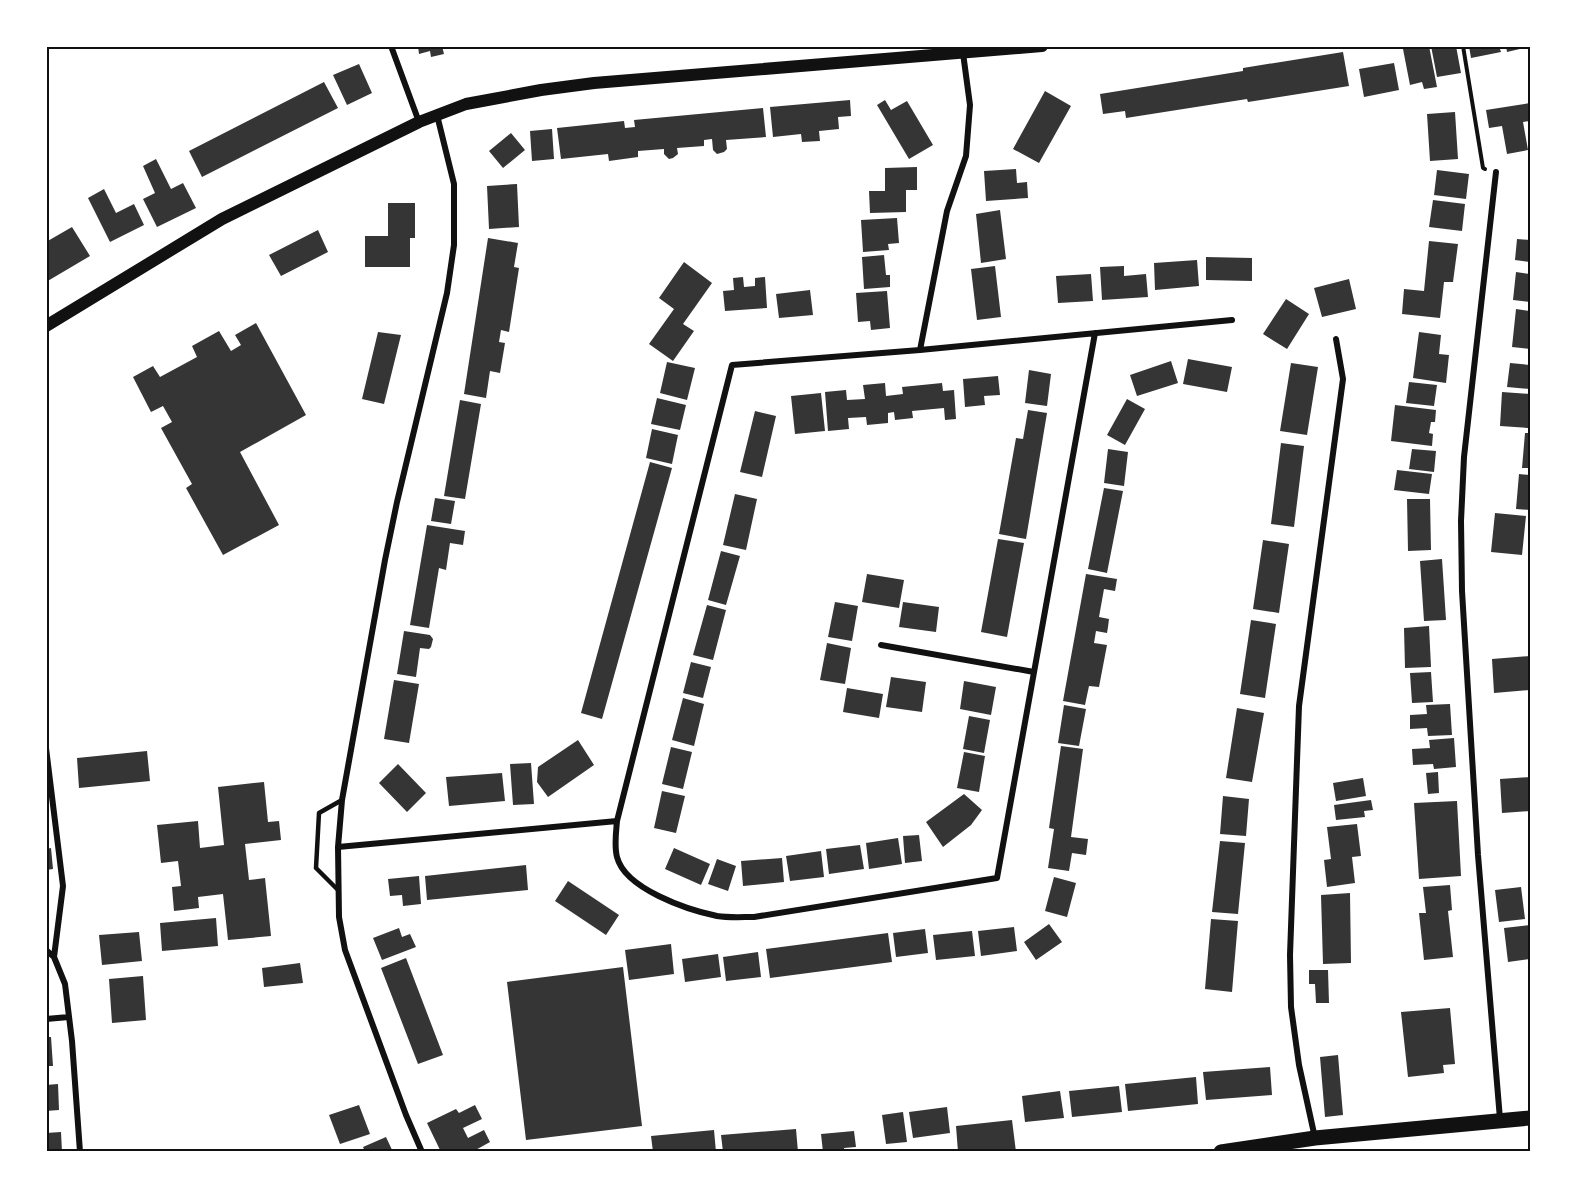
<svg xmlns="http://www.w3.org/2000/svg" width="1577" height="1198" font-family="'Alegreya Sans',sans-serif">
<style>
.building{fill:#353535}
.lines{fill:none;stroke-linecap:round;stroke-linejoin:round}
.path{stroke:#111;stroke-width:4}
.service{stroke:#111;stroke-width:4.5}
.minor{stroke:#111;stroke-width:6}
.secondary{stroke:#111;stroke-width:12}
.primary{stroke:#111;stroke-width:15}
.neatline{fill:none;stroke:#111;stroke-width:2}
</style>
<rect width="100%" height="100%" fill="#fff"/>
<!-- building -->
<path class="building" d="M418 46H442L444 54 431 57 430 51 419 54Z
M1415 46H1429L1437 87 1424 89 1422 82 1410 85 1403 49Z
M1431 46H1456L1461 73 1437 77Z
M1469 46H1499L1501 52 1471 58Z
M1506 46H1528V47L1507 52Z
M1343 52 1349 86 1248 102 1247 99 1126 118 1125 111 1103 114 1100 94 1243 71V68Z
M1394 63 1399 90 1364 97 1359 69Z
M359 64 372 93 347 105 333 75Z
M324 82 338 108 202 177 189 151Z
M1045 91 1071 106 1039 163 1013 149Z
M850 100 851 116 838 117 839 129 819 131 820 141 802 142 801 134 773 137 770 107Z
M885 100 891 110 907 101 933 145 909 159 877 105Z
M1530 103V121L1523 122 1528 150 1507 154 1502 126 1489 128 1486 110Z
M763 108 766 137 726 140 727 149 724 152 717 154 713 150 712 139 704 140V146L677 148 678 154 673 158 669 159 664 154V149L638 151V157L609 161 608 154 561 159 557 128 624 121 625 128 635 127 634 120Z
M1455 112 1458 159 1430 161 1427 114Z
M552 129 554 159 532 161 530 131Z
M511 133 525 150 503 168 489 151Z
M156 159 171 189 183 183 196 208 157 227 143 199 155 193 143 166Z
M917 167V190H906V212L870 213 869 191H885V168Z
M1016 169 1017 183 1027 182 1028 198 986 201 984 171Z
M1437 170 1469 174 1466 199 1434 195Z
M517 184 519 227 489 229 487 186Z
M104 189 116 213 134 204 144 225 110 242 88 198Z
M1433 200 1465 204 1462 231 1429 227Z
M388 203H415V238H410V267H365V236H388Z
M1000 210 1006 259 981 263 976 214Z
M897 218 899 243 888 244 889 250 863 252 861 220Z
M72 227 90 256 46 282V242Z
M318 230 328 252 281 276 269 255Z
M488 238 518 243 514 267 519 268 509 332 501 330 499 342 505 343 500 373 490 371 486 398 464 394Z
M1517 239 1530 240V262L1515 260Z
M1429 241 1458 244 1453 282H1444L1440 318 1402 314 1404 289 1424 291Z
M884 255 886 275H890V287L864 289 862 257Z
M1206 257 1252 258V281L1206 280Z
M1197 260 1199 286 1155 290 1154 263Z
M684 262 712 283 683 324 694 331 673 361 649 344 674 309 659 298Z
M995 266 1001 317 977 320 971 269Z
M1124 266V276L1146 274 1148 297 1102 300 1100 267Z
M1516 272 1530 274V302L1513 300Z
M1091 274 1093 301 1058 303 1056 276Z
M743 277 744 287 755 286V278L765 277 767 308 725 311 723 291 734 290 733 278Z
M1349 279 1356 309 1322 317 1314 288Z
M810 290 813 315 779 318 776 294Z
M887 291 890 328 871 330 870 321 858 322 856 293Z
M1286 299 1309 314 1287 349 1263 334Z
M1516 309 1530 311V349L1512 347Z
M256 323 306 415 240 452 279 525 223 555 186 488 192 484 161 428 172 422 163 406 151 412 133 377 153 366 160 377 197 357 192 346 219 331 231 351 241 345 235 335Z
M378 332 401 335 384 404 362 399Z
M1419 332 1441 335 1439 354 1449 355 1446 383 1413 378Z
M1188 359 1232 367 1227 392 1183 384Z
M1171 361 1178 383 1137 396 1130 375Z
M667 362 695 368 687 400 660 393Z
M1291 363 1318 367 1307 435 1280 431Z
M1510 363 1530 365V389L1507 387Z
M1029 370 1051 374 1047 406 1025 403Z
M998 376 1000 395 984 396 985 405 965 407 963 379Z
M1409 382 1437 385 1434 406 1406 403Z
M885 383 886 396 903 394 902 387 942 383 943 391 954 390 956 419 945 420 944 408 912 411 913 418 895 420 894 412 888 413V423L867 425 866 417 848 418 849 429 828 431 825 392 846 390 847 400 865 399 863 385Z
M1502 392 1530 394V414H1529L1528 428 1500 426Z
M821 393 825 431 795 434 791 396Z
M657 398 686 405 680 430 651 424Z
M1127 399 1145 409 1125 445 1107 435Z
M460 400 481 404 465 499 444 496Z
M1395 405 1436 410 1435 422H1431L1429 433 1433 434 1432 446 1391 441Z
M1028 410 1047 413 1026 539 999 534 1016 438 1023 439Z
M755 411 776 416 762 477 740 472Z
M652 429 678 435 672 464 646 458Z
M1525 433H1530V468H1522Z
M1281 443 1304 446 1294 527 1271 524Z
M1108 449 1128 452 1124 486 1104 483Z
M1412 449 1436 451 1434 472 1409 469Z
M650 462 672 468 602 719 581 713Z
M1397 470 1432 474 1429 494 1394 490Z
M1519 474 1530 475V510L1516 509Z
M1104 488 1123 491 1107 573 1088 569Z
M735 494 757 499 746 550 723 545Z
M435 498 455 501 451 524 431 521Z
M1407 499H1430L1431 550 1408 551Z
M1495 513 1526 516 1522 555 1491 552Z
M427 525 465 531 463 545 450 543 446 570 439 568 429 628 410 625Z
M998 539 1024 543 1007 637 981 632Z
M1263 540 1289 544 1279 613 1253 609Z
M721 551 740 556 726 605 708 600Z
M1442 559 1446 620 1424 621 1420 561Z
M867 574 904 580 899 608 862 602Z
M1086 574 1117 579 1115 591 1104 589 1099 617 1109 619 1108 627 1107 633 1096 631 1094 643 1107 645 1099 687 1089 686 1085 705 1063 701Z
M835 602 858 606 852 641 828 637Z
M903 602 939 607 936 632 899 627Z
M707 605 726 610 713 660 693 655Z
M1251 620 1276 624 1265 698 1240 694Z
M1429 626 1431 667 1405 668 1404 628Z
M404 631 430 635 433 639 431 647 429 649 420 648 416 677 397 674Z
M827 643 851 648 845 684 820 680Z
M1530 656V690L1494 693 1492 659Z
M691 662 711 667 703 698 683 693Z
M1431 672 1433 702 1412 703 1410 673Z
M891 677 926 682 922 712 886 707Z
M394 680 419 684 409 743 384 739Z
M964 681 996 687 991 715 960 709Z
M847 688 883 694 879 718 843 712Z
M683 698 704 704 694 746 672 740Z
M1450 704 1452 735 1428 736 1427 728 1410 729V715L1427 714 1426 705Z
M1064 705 1086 709 1079 746 1058 743Z
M1237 708 1264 713 1252 782 1226 778Z
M969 716 990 720 984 753 963 749Z
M1454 738 1456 767 1434 769 1433 764 1413 765 1412 749 1430 748 1429 740Z
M578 740 594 765 548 797 537 782 538 767Z
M1061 746 1083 749 1071 837 1088 839 1086 855 1072 853 1069 871 1048 868 1054 829 1049 828Z
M671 747 692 752 683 789 662 784Z
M147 751 150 781 79 788 77 758Z
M964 752 985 756 979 792 957 788Z
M531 763 534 804 513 805 510 764Z
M398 764 426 793 407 812 379 783Z
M1438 772 1439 793 1428 794 1426 773Z
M502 773 505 801 449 806 446 777Z
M1530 777V811L1502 813 1500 779Z
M1363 778 1366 796 1336 801 1333 783Z
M264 782 268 822 279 821 281 840 245 844 249 880 265 878 271 936 228 940 223 894 198 897 199 908 174 911 172 887 181 886 178 861 161 863 157 825 198 821 200 848 224 845 218 787Z
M662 791 685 796 676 833 654 828Z
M964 794 982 810 971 825 943 847 926 822Z
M1223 796 1249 799 1246 836 1220 834Z
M1371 800 1373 810 1364 811 1365 817 1336 820 1334 805Z
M1457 801 1461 876 1419 879 1414 803Z
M1357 824 1361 856 1352 857 1355 883 1327 887 1324 860 1331 859 1327 827Z
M919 835 922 861 905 863 903 836Z
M898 838 902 864 869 869 866 843Z
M1220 841 1245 843 1238 914 1212 912Z
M860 845 864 869 829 874 826 849Z
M51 848 53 869 46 870V849Z
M674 848 710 864 701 885 665 869Z
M821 851 824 877 790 881 786 856Z
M782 858 784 882 743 886 741 861Z
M717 859 736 866 728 891 708 884Z
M526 865 528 890 427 900 425 876Z
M419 876 421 904 403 906 402 895 390 896 388 879Z
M1054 877 1076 883 1067 917 1045 911Z
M568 881 619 915 606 935 555 901Z
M1450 885 1452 910 1448 911 1453 957 1424 960 1419 913H1426L1423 887Z
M1521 887 1525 919 1499 922 1495 890Z
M1350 893 1351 963 1323 964 1321 895Z
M216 918 218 946 162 951 160 923Z
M1211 919 1238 921 1232 992 1205 989Z
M1049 924 1062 942 1036 960 1024 942Z
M1530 925V959L1508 962 1504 928Z
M1014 927 1017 951 981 956 978 931Z
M399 928 402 937 410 934 416 947 382 960 373 938Z
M925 929 928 953 896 957 893 933Z
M972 931 975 956 936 960 933 935Z
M139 932 142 961 102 965 99 935Z
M888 933 892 962 770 978 766 949Z
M671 944 674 974 629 980 625 950Z
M758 952 761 977 726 981 723 957Z
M718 954 721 977 685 982 682 959Z
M406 958 443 1055 418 1064 381 968Z
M300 963 303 983 264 987 262 968Z
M623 967 642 1126 526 1140 507 982Z
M1309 970H1328L1329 1003H1316L1315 984H1309Z
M143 976 146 1020 112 1023 109 979Z
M1450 1008 1455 1064 1443 1065 1444 1073 1408 1077 1401 1012Z
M46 1037H51L53 1066H46Z
M1338 1055 1343 1115 1325 1117 1320 1057Z
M1270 1067 1272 1095 1206 1100 1203 1072Z
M1196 1077 1198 1104 1128 1111 1125 1084Z
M58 1084 59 1110 46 1111V1085Z
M1119 1086 1122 1112 1072 1117 1069 1091Z
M1060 1091 1064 1118 1025 1122 1022 1096Z
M359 1105 370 1134 340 1144 329 1115Z
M475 1105 482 1119 463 1128 468 1138 484 1130 490 1142 472 1152H441L427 1123 456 1109 459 1113Z
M947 1107 950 1133 913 1138 909 1112Z
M903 1112 907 1142 886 1144 882 1115Z
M1012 1120 1016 1152H958L956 1126Z
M796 1129 798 1152H723L721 1135Z
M714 1130 716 1152H653L651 1136Z
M854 1131 856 1147 844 1148 845 1152H823L821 1134Z
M61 1132 62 1152H46V1133Z
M386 1137 393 1152H365L363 1147Z"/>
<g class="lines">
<!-- path -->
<path class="path" d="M1463 46 1483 168 1485 169"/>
<!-- service -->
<path class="service" d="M338 890 316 868 319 813 342 800"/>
<!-- minor -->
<path class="minor" d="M391 46 419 122
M1496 172 1464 457 1461 521 1462 591 1478 855 1500 1119
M920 350 1232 320
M881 645 1034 672
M46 748 63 886 54 957
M617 821C616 833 614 846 617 857 625 889 688 910 717 916 729 918 742 917 754 917L997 878 1095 333
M338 847 617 821 732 365 920 350 947 211 966 156 970 105 963 53
M46 950 54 957 65 984 72 1041 80 1152
M46 1019 69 1017
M1315 1138 1299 1065 1291 1007 1290 955 1299 706 1343 379 1336 339
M422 1152 406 1115 345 950 339 917 338 847 342 800 385 560 397 502 447 293 454 245V184L437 115"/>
<!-- secondary -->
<path class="secondary" d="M46 326 222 219 419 122 466 104 541 90 594 83 1042 46"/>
<!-- primary -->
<path class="primary" d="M1221 1152 1315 1138 1530 1118"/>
</g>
<!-- border -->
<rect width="1577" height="1198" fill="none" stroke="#ffffff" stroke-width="96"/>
<rect x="48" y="48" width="1481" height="1102" class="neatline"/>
</svg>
